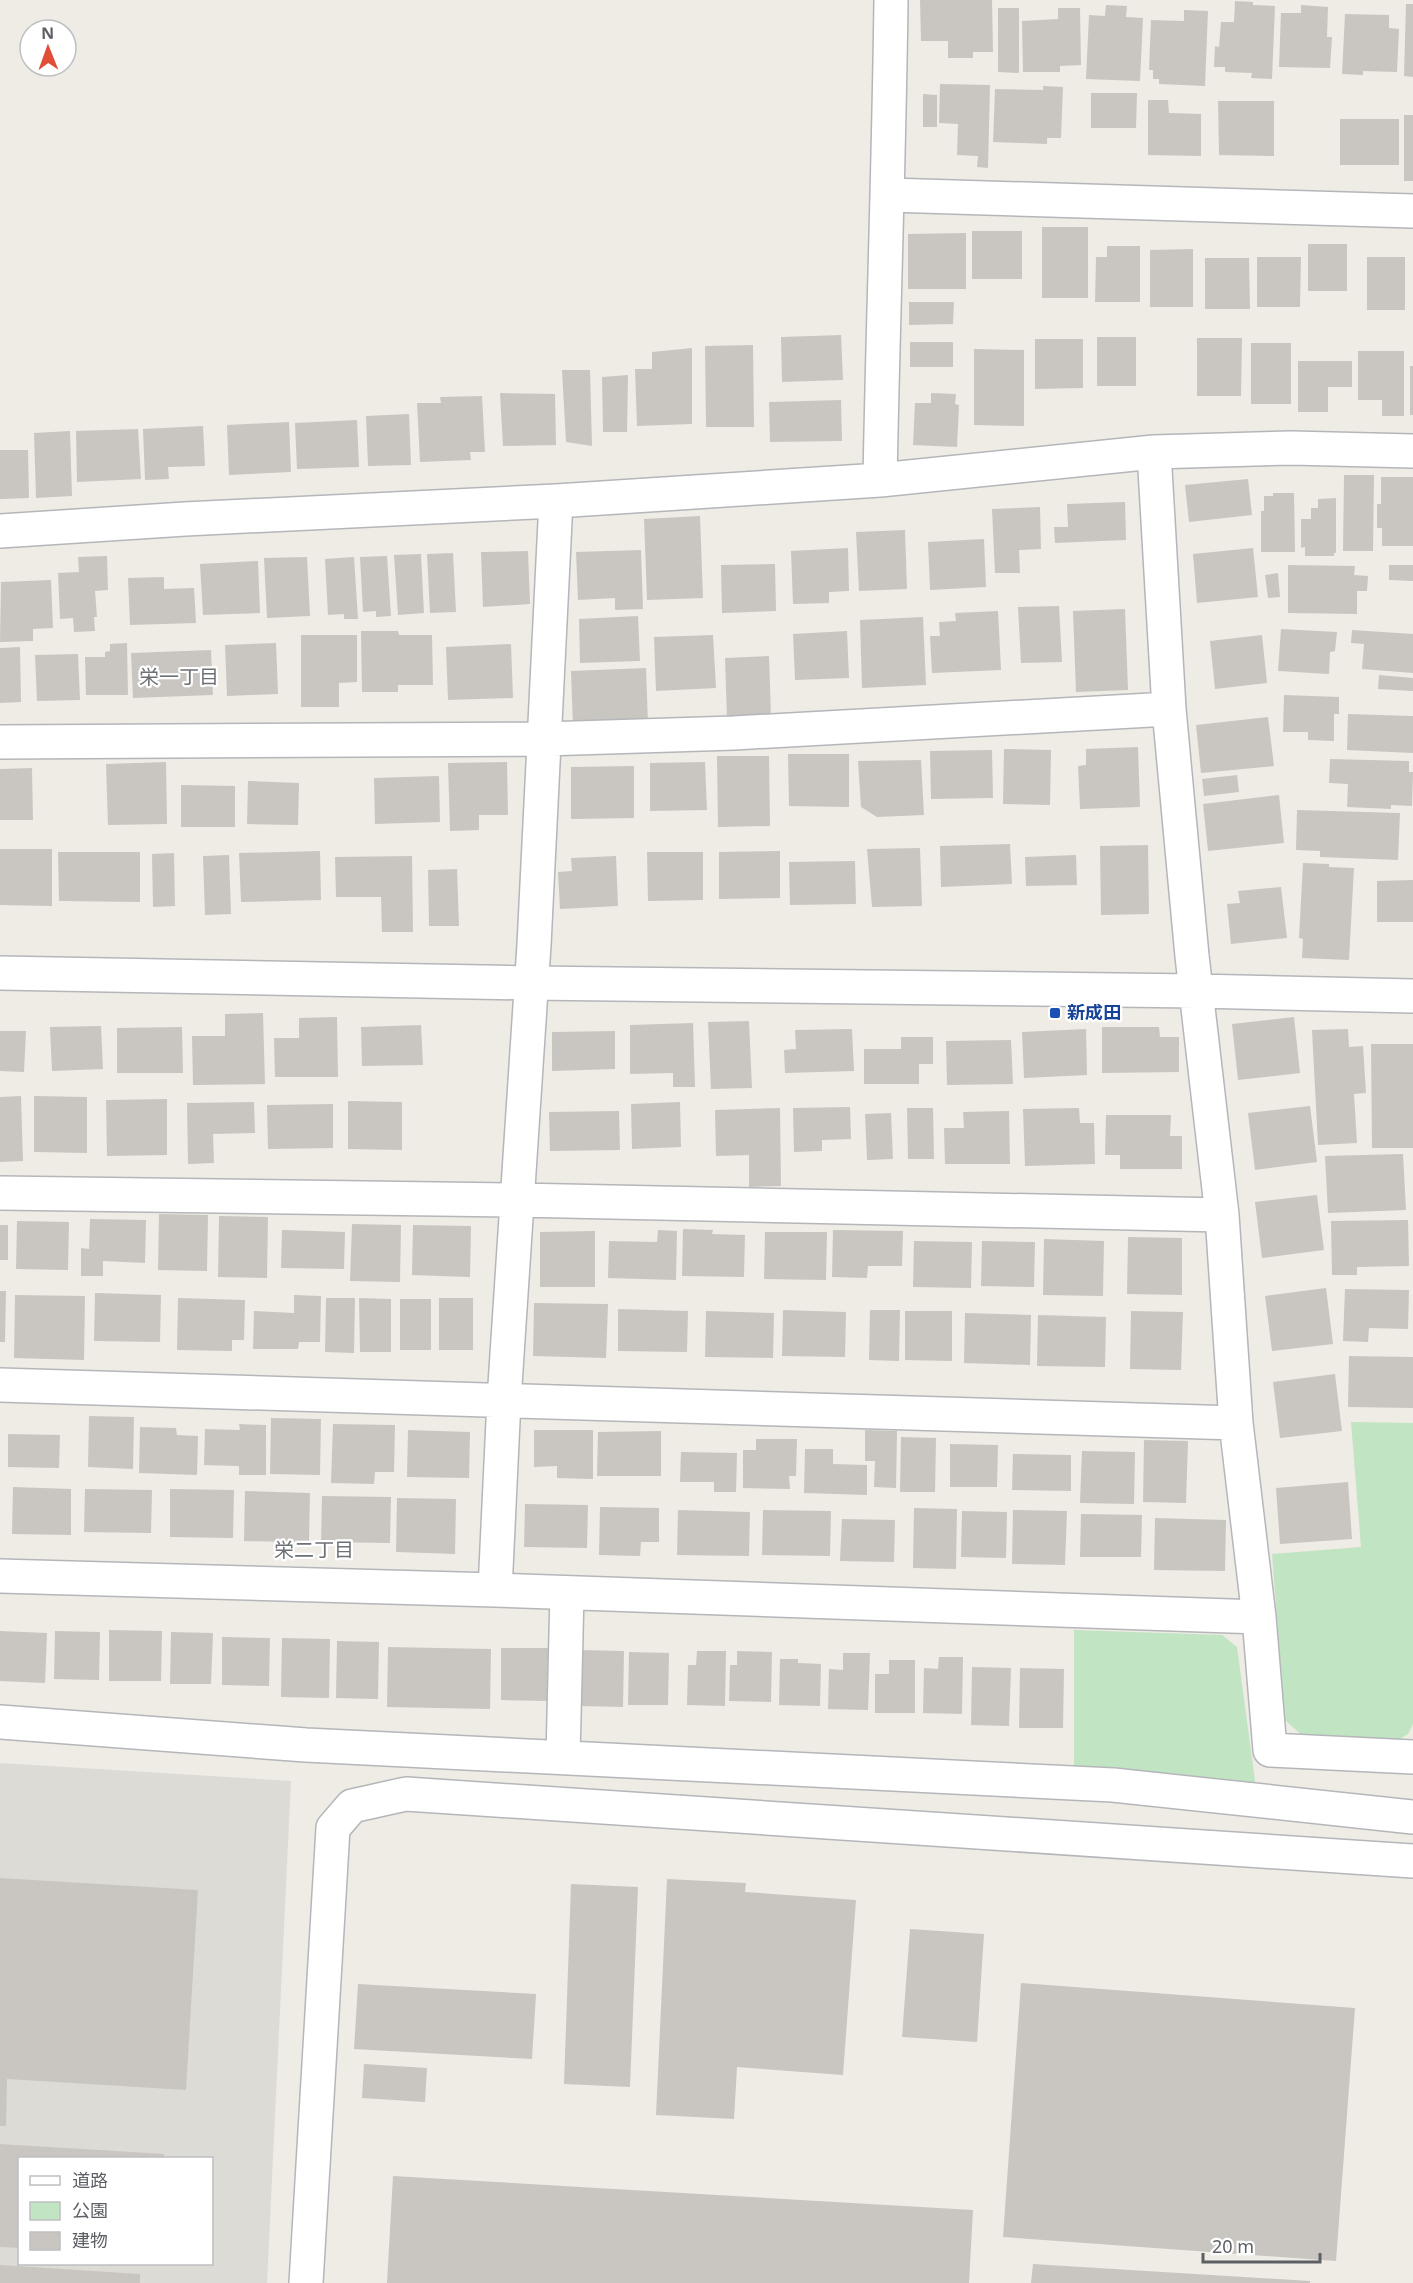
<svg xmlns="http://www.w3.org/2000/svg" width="1413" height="2283" font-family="'Noto Sans','Noto Sans JP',sans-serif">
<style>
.industrial{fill:#dddbd6;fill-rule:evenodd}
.green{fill:#c1e4c3}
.building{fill:#c9c6c1}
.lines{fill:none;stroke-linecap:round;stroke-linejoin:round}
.minor-casing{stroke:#b4b6ba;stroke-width:36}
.minor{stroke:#fff;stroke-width:33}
.transit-dot{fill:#1a4fb4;stroke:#fff;stroke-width:2}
.labels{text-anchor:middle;stroke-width:4.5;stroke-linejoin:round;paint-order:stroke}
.transit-label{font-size:18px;font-weight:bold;fill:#164399;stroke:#fff;text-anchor:start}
.neighbourhood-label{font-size:20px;fill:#6d7176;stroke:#fff}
</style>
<rect width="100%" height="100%" fill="#eeece4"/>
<!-- industrial -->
<path class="industrial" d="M0 1763 291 1781 267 2283H0ZM20 2158H212V2264H20Z"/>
<!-- green -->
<path class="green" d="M1351 1422 1413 1423V1724L1408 1734 1396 1741 1305 1738 1285 1720 1272 1554 1361 1547Z
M1074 1630 1222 1635 1237 1647 1256 1788 1074 1770Z"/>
<!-- building -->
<path class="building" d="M920 0H992L993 52H973V58H948V41H921Z
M1235 1 1253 2V5L1275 6 1272 79 1251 78 1252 73 1225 72V67H1214L1215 46 1219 47 1221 22H1234Z
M1406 4H1413V77L1404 76Z
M1106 5 1127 6 1126 17 1143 18 1140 81 1086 79 1089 15 1105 16Z
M1301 5 1328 7 1327 37H1332L1330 68 1279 67 1281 13H1301Z
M998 8H1019V73L998 72Z
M1058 8H1080L1081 65 1060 66V72H1023L1022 21 1058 19Z
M1184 10 1208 11 1205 86 1159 84V79H1153V70H1149L1151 20 1184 21Z
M1345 14 1389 15V28L1399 29 1397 72 1363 71V75L1342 74Z
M940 84 990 85 988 168 977 167 978 156 957 155 958 124 939 123Z
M1043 86 1063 87 1061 138H1047V144L993 142 995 89 1043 90Z
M1091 93H1137L1136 128H1091Z
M923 94 937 95V127H923Z
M1148 100H1168L1169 113 1201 114V156L1148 155Z
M1218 101H1274V156L1219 155Z
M1404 115H1413V181H1404Z
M1340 119H1399V165H1340Z
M1042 227H1088V298H1042Z
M972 231H1022V279H972Z
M966 233V289H908V234Z
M1308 244H1347V291H1308Z
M1107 246H1140V302H1095L1096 257H1107Z
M1193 249V307H1150V250Z
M1257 257H1301L1300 307H1257Z
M1367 257H1405V310H1367Z
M1205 258H1249L1250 309H1205Z
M909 302H954L953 324 909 325Z
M841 335 843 380 782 382 781 337Z
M1097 337H1136V386H1097Z
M1197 338H1242L1241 396H1197Z
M1035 339H1083V388L1035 389Z
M910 342H953V367H910Z
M1251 343H1291V404H1251Z
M753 345 754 427H706L705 346Z
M692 348V424L637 426 635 369H652V352Z
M974 349 1024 350V426L974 425Z
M1358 351H1404V416H1382V400H1358Z
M1298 361H1352V387H1328V412H1298Z
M1410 366H1413V415H1410Z
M562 370H590L592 446 566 442Z
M628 375 627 432H603L602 377Z
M500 393 555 394 556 445 503 446Z
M931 393 956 394 955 404 959 405 957 447 913 445 915 403H931Z
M482 396 485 452H470L471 460 420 462 417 403H441L440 397Z
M841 400 842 441 770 442 769 402Z
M409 414 411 465 368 466 366 416Z
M357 420 359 467 297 469 295 423Z
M289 422 291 472 229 475 227 425Z
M203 426 205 466 168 467 169 479 145 480 143 429Z
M138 429 141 479 77 482 76 431Z
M70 431 72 496 36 498 34 433Z
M0 450H28L29 498 0 499Z
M1344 475H1374L1373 551H1343Z
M1381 477H1413V546H1382V528H1377V504H1381Z
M1248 479 1252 515 1189 522 1185 485Z
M1273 493H1294L1295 552H1261V511H1264V496H1273Z
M1336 498V553H1334V556H1305V547L1301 548V519H1311V508H1318V499Z
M1125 502 1126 540 1055 543 1054 527H1068L1067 504Z
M1040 507 1041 549 1019 550 1020 573H995L992 509Z
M700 516 703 598 647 600 644 519Z
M905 530 907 589 859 591 856 532Z
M984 539 986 587 930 590 928 542Z
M848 548 849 591 829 592V603L793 604 791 551Z
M1253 548 1258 597 1197 603 1193 554Z
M641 550 643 609 615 610V598L578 600 576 552Z
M528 551 530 604 483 607 481 552Z
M453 553 456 612 430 613 427 554Z
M421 554 424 613 398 615 394 555Z
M107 556 108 590 95 591 97 617H94L95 631 74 632 73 618 60 619 58 573 79 572 78 557Z
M387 556 391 616 376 617V611L363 612 360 557Z
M307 557 310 616 267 618 264 558Z
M354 557 358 619H344V614L328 615 325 559Z
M258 561 260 613 203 615 200 564Z
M775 564 776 611 722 613 721 565Z
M1288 565 1355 566 1354 575 1368 576 1367 591H1357V614L1288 613Z
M1389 565H1413V581L1389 580Z
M1278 573 1280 597 1268 598 1265 575Z
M164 577V589L194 588 196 623 130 625 128 578Z
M51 580 53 628 33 629V641L0 642 1 582Z
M1059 606 1062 662 1021 663 1018 607Z
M1125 609 1128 690 1076 692 1073 611Z
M998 611 1001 670 932 673 930 636H940L939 622 956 621 955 613Z
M638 616 640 661 580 663 579 619Z
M923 617 926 685 862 688 860 620Z
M1281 629 1337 632 1335 651 1330 652 1329 674 1278 671Z
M1352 630 1413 634V673L1362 669 1364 644 1351 643Z
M361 631H398L399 635H432L433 685H398V692H362Z
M847 631 849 678 795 680 793 634Z
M301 635H357V682L339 683V707H301Z
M713 635 716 688 656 691 654 637Z
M1262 635 1267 683 1215 689 1210 641Z
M127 643 128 695H86L85 657H105V652L110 651V644Z
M276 643 278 694 227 696 225 645Z
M511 644 513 698 448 700 446 647Z
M20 647 21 702 0 703V648Z
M211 650 213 695 133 698 131 653Z
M78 654 80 700 37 701 35 655Z
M769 656 771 717 727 719 725 658Z
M646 668 648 724 573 727 571 671Z
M1379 675 1413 678V691L1378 689Z
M1284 695 1339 697V714H1334V741L1308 740V732H1283Z
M1348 714 1413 716V753L1347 750Z
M1268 717 1274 766 1201 773 1196 725Z
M1138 747 1140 807 1080 809 1078 766 1086 765V749Z
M1004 749 1051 750 1050 805 1003 804Z
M992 750 993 798 931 799 930 751Z
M788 754H849V807L789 806Z
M717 756H769L770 826 718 827Z
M1330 759 1409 761V772H1413L1412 806 1391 805V809L1347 807 1348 784 1329 783Z
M921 760 924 815 877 817 861 807 858 761Z
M166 762 167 824 108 825 106 764Z
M507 762 508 815H479V830L450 831 448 763Z
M705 762 707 810 650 811V763Z
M634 766V818L571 819V767Z
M32 768 33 820H0V769Z
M1237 775 1239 792 1204 796 1202 779Z
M439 776 440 822 375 824 374 778Z
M248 781 299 783 298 825 247 824Z
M181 785 235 786V827H181Z
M1279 795 1284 843 1208 851 1203 804Z
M1297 810 1400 813 1398 860 1320 857V851L1296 850Z
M1010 844 1012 884 941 887 940 846Z
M1148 845 1149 914 1101 915 1100 846Z
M920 848 922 906 872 907 867 849Z
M0 849H52V906L0 905Z
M320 851 321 900 241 902 239 853Z
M780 851V898L719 899V852Z
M58 852H140V902L59 901Z
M647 852H703V900L648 901Z
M174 853 175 906 153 907 152 854Z
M229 855 231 914 205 915 203 856Z
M1076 855 1077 885 1026 886 1025 857Z
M412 856 413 932H382L381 897H336L335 857Z
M616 856 618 906 560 909 558 872 572 871 571 858Z
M855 861 856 904 790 905 789 862Z
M1303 863 1329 864V867L1354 868 1349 960 1302 958 1303 939 1299 938Z
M457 869 459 926H429L428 870Z
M1413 880V922H1377V881Z
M1281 887 1287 938 1231 944 1227 904 1240 903 1238 891Z
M263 1013 265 1084 193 1085 192 1036H225V1014Z
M337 1017 338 1077H275L274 1038H299V1018Z
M1294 1017 1300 1073 1238 1080 1232 1024Z
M749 1021 752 1088 711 1089 708 1022Z
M693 1023 695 1087H673V1073L630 1074V1025Z
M421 1025 423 1065 362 1066 361 1027Z
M101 1026 103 1069 52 1071 50 1027Z
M182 1027 183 1073H117V1028Z
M1102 1027H1159L1160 1037H1179V1072L1102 1073Z
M852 1029 854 1071 785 1073 784 1050 796 1049 795 1030Z
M1086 1029 1087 1075 1024 1078 1022 1032Z
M1348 1029 1349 1047 1363 1046 1366 1093 1354 1094 1357 1143 1318 1145 1312 1030Z
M0 1031H26L24 1072 0 1071Z
M615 1031V1069L552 1071V1032Z
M901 1037H933V1064H919V1084H864V1049H901Z
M1011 1040 1013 1084 947 1085 946 1041Z
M1371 1044H1413V1148H1372Z
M21 1096 23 1161 0 1162V1097Z
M34 1096 87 1097V1153L34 1152Z
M167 1099V1155L107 1156 106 1100Z
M348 1101 402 1102V1150L348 1149Z
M254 1102 255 1133 213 1134 214 1163 188 1164 187 1103Z
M680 1102 681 1147 632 1149 631 1104Z
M333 1104V1148L268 1149 267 1105Z
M1310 1106 1317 1162 1255 1170 1248 1113Z
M850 1107 851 1139 822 1140V1151L794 1152 793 1108Z
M780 1108 781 1186 749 1187V1155L716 1156 715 1110Z
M907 1108H933L934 1159H908Z
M1079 1108 1080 1123H1094L1095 1164 1025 1166 1023 1109Z
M619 1111 620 1150 550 1151 549 1112Z
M1009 1111 1010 1164H945L944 1128H964L963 1112Z
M891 1113 893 1159 867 1160 865 1114Z
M1106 1115H1171L1170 1136H1182V1169H1120V1155H1105Z
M1403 1154 1406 1210 1328 1213 1325 1156Z
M1317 1195 1324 1250 1262 1258 1255 1202Z
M159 1214 208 1215 207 1271 158 1270Z
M219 1216 268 1217 267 1278 218 1277Z
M90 1219 146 1220 145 1263 103 1261V1276H81V1248L89 1249Z
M1408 1220 1409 1266 1357 1267V1275H1332L1331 1221Z
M17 1221 69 1222 68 1270 16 1269Z
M352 1224 401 1225 400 1282 350 1281Z
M0 1225H8V1260H0Z
M413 1225 471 1226 470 1277 412 1275Z
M683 1229 713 1230 712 1234 745 1235 744 1277 682 1276Z
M282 1230 345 1232 344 1269 281 1268Z
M658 1230 677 1231 676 1280 608 1278 609 1241 657 1242Z
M833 1230 903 1231 902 1266H868L867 1278 832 1277Z
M595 1231V1287H540V1232Z
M765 1232H827L826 1280 764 1279Z
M1128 1237 1182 1238V1295L1127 1294Z
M1044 1239 1104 1241 1103 1296 1043 1295Z
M914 1241 972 1242 971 1288 913 1287Z
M982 1241 1035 1242 1034 1287 981 1286Z
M1326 1288 1333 1344 1272 1351 1265 1296Z
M1345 1289 1409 1290 1408 1329 1369 1328 1368 1342 1343 1341Z
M0 1291H6L5 1342H0Z
M95 1293 161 1295 160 1342 94 1341Z
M15 1295 85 1296 84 1360 14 1358Z
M294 1295 321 1296 320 1342H299L298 1349H253L254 1311 294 1313Z
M178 1298 245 1300 244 1340H232V1351L177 1350Z
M326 1298H355L354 1353 325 1352Z
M359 1298 391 1299V1352H360Z
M439 1298H473V1350H439Z
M400 1299H431V1350H400Z
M534 1303 608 1304 606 1358 533 1356Z
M618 1309 688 1311 687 1352 618 1351Z
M783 1310 846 1312 845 1357 782 1356Z
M870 1310H900L899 1361 869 1360Z
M706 1311 774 1313 773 1358 705 1357Z
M905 1311H952V1361L905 1360Z
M1131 1311 1183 1312 1181 1370 1130 1369Z
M965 1313 1031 1315 1030 1365 964 1363Z
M1038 1315 1106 1317 1105 1367 1037 1366Z
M1349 1356 1413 1357V1408L1348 1407Z
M1335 1374 1342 1431 1280 1438 1273 1382Z
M89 1416 134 1417 133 1469 88 1467Z
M271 1418 321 1419 320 1475 270 1474Z
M239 1424 266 1425V1475H239V1466L204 1465 205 1429 240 1430Z
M333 1424 395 1425 394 1472H375L374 1484 331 1483Z
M140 1427 176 1428 177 1435 198 1436 197 1475 139 1473Z
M408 1430 470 1432 469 1478 407 1477Z
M534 1430H593V1479L557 1478V1466L534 1467Z
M865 1430 897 1431 896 1488 874 1487 875 1461H865Z
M661 1431V1476H597L598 1432Z
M8 1434 60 1435 59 1468 8 1467Z
M901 1437 936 1438 935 1492H900Z
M756 1439H797L796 1476H789L790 1489 743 1488V1450H756Z
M1144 1440 1188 1441 1186 1503 1143 1502Z
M950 1444 998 1445 997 1487H950Z
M805 1449H833V1464L867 1465V1495L804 1493Z
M1082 1451 1135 1452 1134 1504 1080 1503Z
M681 1452 737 1453 736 1492H714V1482H680Z
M1013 1454 1071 1455V1491L1012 1490Z
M1348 1482 1352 1539 1280 1544 1276 1488Z
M13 1487 71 1489V1535L12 1534Z
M85 1489 152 1490 151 1533 84 1532Z
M170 1489 234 1490 233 1538 170 1537Z
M245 1491 310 1493 309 1542 244 1541Z
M322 1496 391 1497 390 1543 321 1542Z
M397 1498 456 1499 455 1554 396 1552Z
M525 1504 588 1505 587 1548 524 1547Z
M600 1507 659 1508V1542H641L640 1556 599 1555Z
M914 1508 957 1509 956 1569 913 1568Z
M678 1510 750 1512 749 1556 677 1555Z
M763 1510 831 1511 830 1556 762 1555Z
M1013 1510 1067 1511 1065 1565 1012 1564Z
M962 1511 1007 1512 1006 1558 961 1557Z
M1081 1514 1142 1515 1141 1557H1080Z
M1155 1518 1226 1520 1225 1571 1154 1570Z
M842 1519 895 1520 894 1562 840 1561Z
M109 1630 162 1631 161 1681H109Z
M0 1631 47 1633 45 1683 0 1681Z
M55 1631 100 1632 99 1680 54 1679Z
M171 1632 213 1633 211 1684H170Z
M222 1637 270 1638 269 1686 222 1685Z
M282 1638 330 1639 329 1698 281 1697Z
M337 1641 379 1642 378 1699 336 1698Z
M388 1647 491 1649 490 1709 387 1707Z
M501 1648H548L547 1701 501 1700Z
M579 1650 624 1651 623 1707 578 1706Z
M697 1651H726L725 1706 687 1705 688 1665H696Z
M737 1651 772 1652 771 1702 729 1701 730 1665H737Z
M629 1652 669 1653 668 1705H628Z
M843 1653H870L868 1710 828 1709 829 1669 843 1670Z
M939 1657H963L962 1714 923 1713 924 1668 938 1669Z
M780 1659H798V1663L821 1664 820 1706 779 1705Z
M889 1660H915V1713H875V1674H889Z
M972 1667 1011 1668 1009 1726 971 1725Z
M1020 1668 1064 1669 1063 1728H1019Z
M0 1878 198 1890 186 2090 7 2079 6 2126H0Z
M667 1879 746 1883 745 1892 856 1900 843 2075 737 2067 734 2119 656 2115Z
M571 1884 638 1887 630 2087 564 2084Z
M910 1929 984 1934 977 2042 902 2037Z
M1021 1983 1355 2008 1336 2261 1003 2237Z
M358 1984 536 1994 532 2059 354 2049Z
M364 2064 427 2068 425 2102 362 2098Z
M0 2144 164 2154V2158H20V2248L0 2247Z
M393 2176 973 2210 969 2283H387Z
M1033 2264 1310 2281V2283H1031Z
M0 2265 140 2274V2283H0Z"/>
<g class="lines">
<defs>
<path id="minor" d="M889 195 1413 211
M1154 452 1169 709 1192 956 1222 1215 1236 1423 1259 1617 1270 1750 1413 1757
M880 480C883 320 889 160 891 0
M0 531 185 519 556 501 880 480 1154 452 1291 448 1413 451
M0 742 544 739 734 733 1169 709
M0 973 530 983 1196 991 1413 996
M0 1193 518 1200 1222 1215
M0 1385 1236 1423
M0 1576 495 1590 1259 1617
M495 1590 504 1400 534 945 556 501
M0 1722 306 1745 1113 1785 1413 1817
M563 1757 567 1593
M306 2283 333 1828 352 1806 406 1794 1413 1861"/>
</defs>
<!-- minor casing -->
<use href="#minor" class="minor-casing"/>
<!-- minor -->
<use href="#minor" class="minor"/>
</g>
<!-- markers -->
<rect class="transit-dot" x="1049" y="1007" width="12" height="12" rx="3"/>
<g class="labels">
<!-- transit labels -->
<g class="transit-label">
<text x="1067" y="1019">新成田</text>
</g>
<!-- neighbourhood labels -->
<g class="neighbourhood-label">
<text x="179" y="684">栄一丁目</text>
<text x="314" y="1557">栄二丁目</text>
</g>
</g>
<!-- legend -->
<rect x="18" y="2157" width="195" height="108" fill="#ffffff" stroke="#bebfc1" stroke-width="1.5"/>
<rect x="30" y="2176" width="30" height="9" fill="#ffffff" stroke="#bebfc1" stroke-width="1.5"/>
<text x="72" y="2187" font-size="18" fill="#5c5f64">道路</text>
<rect x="30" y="2202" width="30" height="18" fill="#c1e4c3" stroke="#bebfc1" stroke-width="1.5"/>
<text x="72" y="2217" font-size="18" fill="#5c5f64">公園</text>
<rect x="30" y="2232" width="30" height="18" fill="#c9c6c1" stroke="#bebfc1" stroke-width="1.5"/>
<text x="72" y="2247" font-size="18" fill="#5c5f64">建物</text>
<!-- north arrow -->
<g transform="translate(48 48) rotate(359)"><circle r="28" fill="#ffffff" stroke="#bebfc1" stroke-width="1.5"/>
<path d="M0-4.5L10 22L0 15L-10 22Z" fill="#e14d37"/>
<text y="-9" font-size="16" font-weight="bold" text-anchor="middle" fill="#5c5f64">N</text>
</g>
<!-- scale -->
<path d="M1203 2253v9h117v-9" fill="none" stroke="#5c5f64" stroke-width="3"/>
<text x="1212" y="2253" font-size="18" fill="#5c5f64" stroke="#ffffff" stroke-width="4.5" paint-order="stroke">20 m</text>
</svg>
